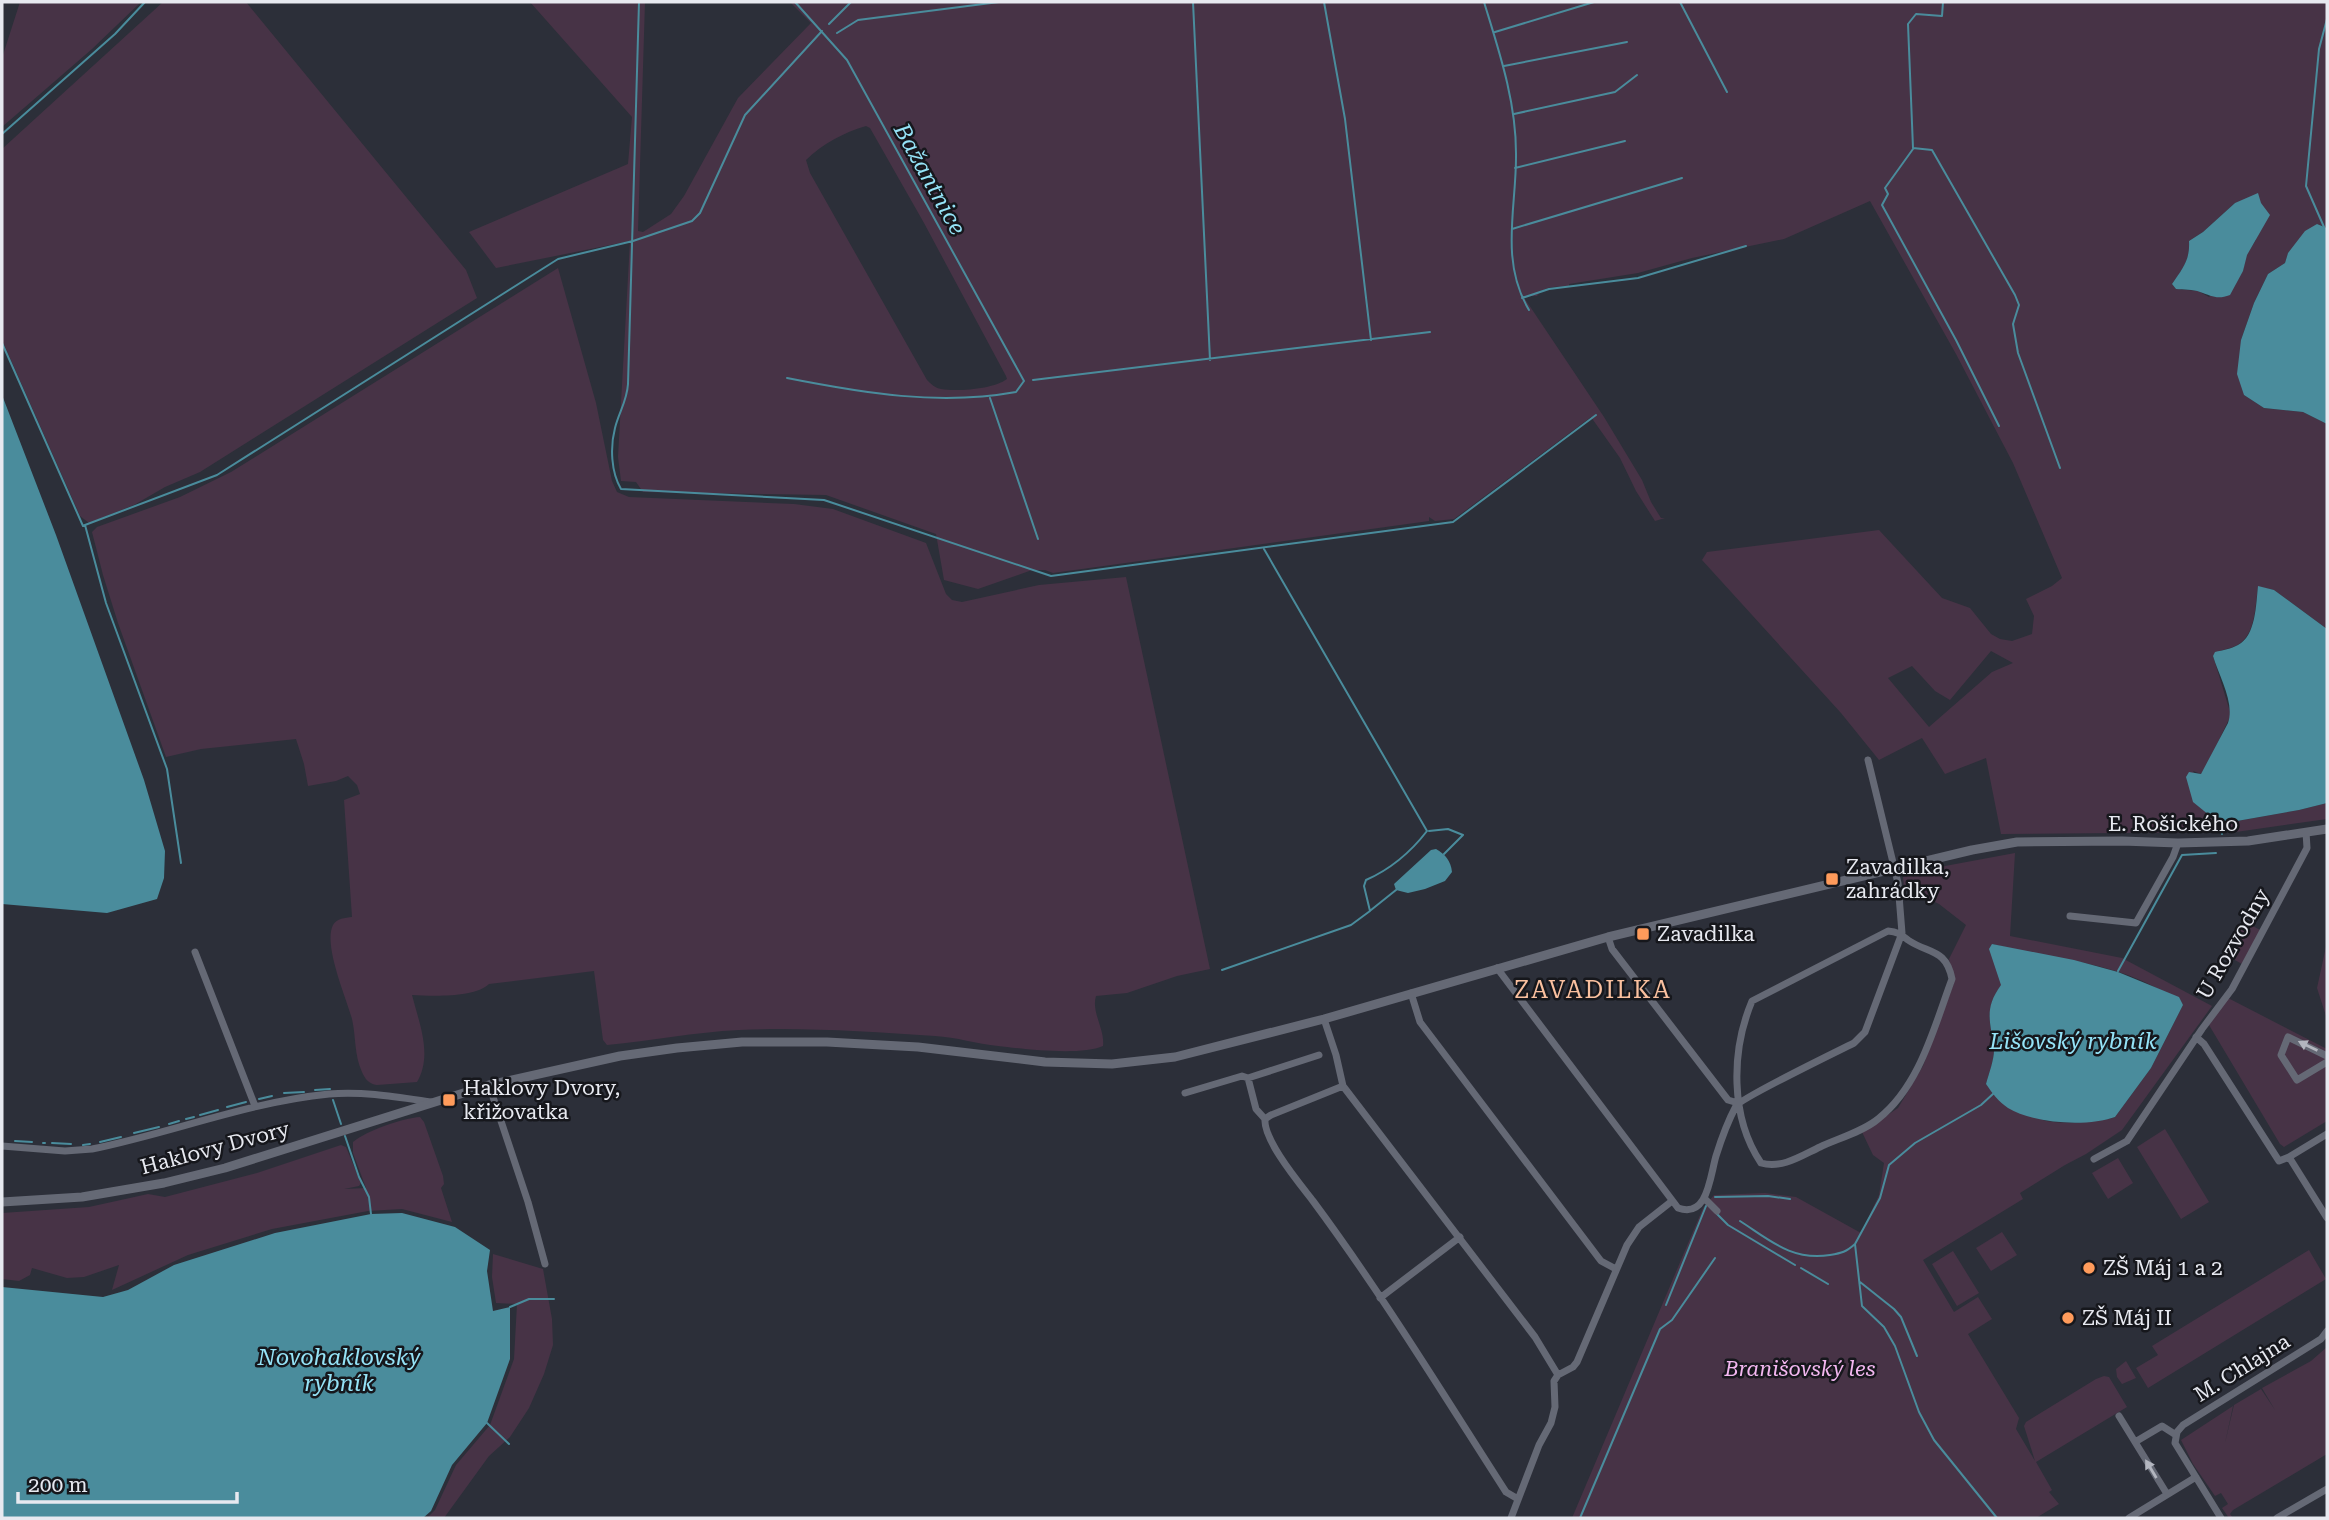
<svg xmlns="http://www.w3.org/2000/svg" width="2329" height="1520" font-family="'Roboto Serif',serif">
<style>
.green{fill:#473346;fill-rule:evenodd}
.water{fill:#4a8c9c}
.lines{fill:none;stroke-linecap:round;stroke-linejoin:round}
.stream{stroke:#4a8c9c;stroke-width:2}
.minor{stroke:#656975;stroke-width:7}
.tertiary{stroke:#656975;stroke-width:9}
.oneway{fill:#b3b6bf}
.poi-dot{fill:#ff9b5b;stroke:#16171c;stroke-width:2.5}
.labels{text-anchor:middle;stroke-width:5;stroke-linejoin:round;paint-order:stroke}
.street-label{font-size:21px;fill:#e7e9f0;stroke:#16171c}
.poi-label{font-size:21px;fill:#e7e9f0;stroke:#16171c;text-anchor:start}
.park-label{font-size:21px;font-style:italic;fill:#f3b7f0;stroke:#16171c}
.water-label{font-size:23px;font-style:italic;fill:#95e3f7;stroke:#16171c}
.quarter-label{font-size:24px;letter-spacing:2px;fill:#fac09f;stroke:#16171c}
</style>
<rect width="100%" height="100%" fill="#2c2f39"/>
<!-- green -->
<path class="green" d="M20 2H141L92 49 2 127V58Z
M163 2H246L466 270 477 298 200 472 165 487 134 505 89 523 80 516 2 340V149Z
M530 2H645L638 231 643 232 671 214 684 196 738 98 811 23 790 2H2327V228L2317 224 2288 253 2285 263 2268 274 2254 303 2241 340 2244 395 2264 408 2303 412 2327 424V629L2274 590 2258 587C2255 607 2256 639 2233 647 2225 650 2218 650 2213 656L2231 715 2205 769 2201 774 2193 771 2220 824 2299 810 2327 803V819L2236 832 2001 834 1986 758 1945 774 1922 738 1879 760 1841 713 1702 560 1707 552 1879 530 1942 598 1970 608 1991 634 2000 639 2012 641 2032 634 2034 616 2026 599 2052 586 2062 578 2013 463 1956 354 1870 201 1784 239 1692 258 1638 273 1569 284V287C1557 287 1545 285 1537 296H1523L1604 417 1642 480 1651 502 1661 518H1665L1655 521 1636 491 1620 458 1591 417 1454 519 1435 521 1429 517V521L1053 573 1045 570H1032L978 589 944 580 936 534 826 495 643 492 636 482 621 481 618 457 630 241 496 268 469 232 628 164 632 117ZM866 126 870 128 924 223 1006 376 1007 379C994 389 957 392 941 389 935 388 931 384 927 380L810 173 806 160C822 144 845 132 866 126ZM2235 203 2256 240 2246 255 2243 271 2209 297 2198 291 2176 289 2172 284C2183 269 2190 260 2189 241L2203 232ZM1991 651 2013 663 1992 672 1929 727 1888 678 1912 666 1935 691 1950 700Z
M558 268 596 403 612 481 617 492 629 497 794 504 833 509 926 543 946 594 952 600 962 602 1039 585 1126 577 1210 969 1177 976 1127 993 1096 996C1091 1012 1105 1029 1103 1046 1081 1056 1023 1049 998 1046 977 1044 956 1037 935 1036 870 1032 804 1027 739 1030 695 1032 651 1041 607 1045L603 1040 594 971 489 984C474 998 433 996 412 995 419 1023 433 1055 417 1082L377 1085C369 1084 365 1079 362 1072 354 1055 356 1036 352 1019 346 997 323 945 333 925 337 918 345 918 352 917L344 800 360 794 357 785 348 776 336 781 308 786 304 764 296 739 201 749 166 757 118 623 103 575 92 532 97 527 180 497 231 472Z
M2015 853 2010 936 2122 958 2212 1006 2122 1130 2086 1154 2065 1165 2020 1193 2023 1199 1923 1260 1954 1312 1978 1297 1992 1319 1968 1334 2019 1418 2016 1429 2035 1461 2024 1426 2026 1422 2096 1379 2104 1376 2109 1377 2127 1407 2036 1462 2052 1490 2049 1492 2059 1504 2036 1518H1572L1703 1208 1714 1195 1765 1193 1796 1197 1861 1233 1879 1195 1884 1163 1873 1155 1862 1132 1898 1108 1923 1066 1954 983 1949 959 1966 925 1939 904 1904 887 1903 877 1945 866ZM1992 944C2041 957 2093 960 2140 980 2155 986 2169 996 2183 1005L2151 1068 2115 1117C2101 1122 2058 1125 2043 1120 2029 1115 2001 1093 1986 1084 1989 1073 1994 1061 1994 1050 1991 1023 1983 1010 2002 985L1992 956Z
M2244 921 2260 930 2242 964 2226 955Z
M2327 942V1019L2317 988Z
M2228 998 2327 1049V1121L2284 1147 2280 1144 2209 1025Z
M420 1117 424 1122 443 1176 444 1184 441 1188 452 1222 402 1209 368 1211 272 1229 188 1255 112 1290 119 1265 84 1277 67 1278 32 1268 30 1275 19 1281 2 1279V1213L89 1207 148 1194 165 1197 257 1173 341 1145 346 1147 361 1183 359 1186 344 1189 366 1188 353 1153V1142C366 1131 403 1118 420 1117Z
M2165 1129 2209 1202 2181 1219 2137 1147Z
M2118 1158 2133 1183 2108 1199 2092 1173Z
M2002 1232 2017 1255 1991 1271 1976 1248Z
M2309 1250 2326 1279 2148 1388 2136 1368 2158 1355 2152 1346Z
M1953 1251 1979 1293 1957 1306 1932 1264Z
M493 1254 543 1269 552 1319 553 1345 544 1374 529 1408 510 1437 489 1456 444 1518H427L435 1510 456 1465 490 1425 514 1359 517 1304 496 1303 492 1277Z
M2327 1347V1454L2233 1510 2230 1514 2233 1518H2229L2222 1508 2228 1504 2221 1493 2215 1496 2193 1464 2181 1440 2233 1406 2225 1443 2234 1405 2261 1389 2275 1410 2262 1388 2311 1361Z
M2126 1361 2136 1378 2122 1384 2117 1377 2116 1369Z"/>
<!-- water -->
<path class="water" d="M2258 193 2261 203 2270 215 2247 255 2243 271 2230 295C2217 300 2212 296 2200 292 2193 289 2183 290 2176 289L2172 284C2183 268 2190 260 2189 241L2203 232 2235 203Z
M2317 224 2327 228V424L2303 412 2264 408 2244 395 2237 374 2241 340 2254 303 2268 274 2285 263 2288 253 2305 231Z
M2 395 56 535 144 780 165 851 164 878 157 899 107 913 2 904Z
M2258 586 2274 590 2327 629V803L2299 810 2220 824 2193 802 2186 777 2189 772 2201 774 2228 723C2235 703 2219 676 2213 656L2215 652C2223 650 2231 649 2238 645 2256 636 2256 604 2258 586Z
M1436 849C1445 854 1451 861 1452 872L1445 881 1425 889 1408 893 1396 890 1394 884 1431 850Z
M1992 944 2074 960 2118 972 2179 997 2183 1005 2151 1068 2115 1117C2088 1127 2034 1124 2008 1108 1999 1102 1992 1093 1986 1084 1989 1073 1994 1060 1994 1050 1991 1022 1983 1010 2001 985L1989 949Z
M402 1213 455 1227 490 1250 487 1271 493 1311 510 1307V1359L487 1423 452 1465 431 1511 423 1518H2V1287L103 1297 128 1290 174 1265 275 1233 371 1214Z"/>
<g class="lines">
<!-- stream -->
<path class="stream" d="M639 2 628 384C627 401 619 412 615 428 610 447 611 472 621 489L824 500 1051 576 1453 522 1596 415
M1193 2 1210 360
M1324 2 1345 119 1371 340
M1484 2C1499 51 1516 101 1516 153 1517 206 1499 260 1529 310
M1680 2 1727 92
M1943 2 1942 16 1916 14 1908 24 1913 148 1932 150 2015 295 2019 305 2013 324 2018 353 2060 468
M829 24 851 2
M1495 32 1594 2
M837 33 858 20 999 2
M1504 66 1627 42
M1514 114 1615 92 1637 75
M2 134 115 34 145 2
M1913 149 1885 188 1888 194 1882 205 1956 340 1999 426
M1515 168 1625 141
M2324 227 2306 186 2319 49 2327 19
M1512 229 1682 178
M1522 298 1549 289 1638 278 1746 246
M2 343 83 526 85 525 217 475 558 259 633 241 692 221 700 213 745 115 822 31
M787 378C863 393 939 406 1016 392L1024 381 847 60 795 2
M1033 380 1430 332
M990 398 1038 539
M85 525 106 603 167 769 181 863
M2222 822V834
M1429 831 1448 829 1463 835 1444 854
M1371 910 1396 890
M1222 970 1351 925 1370 911 1364 886 1366 880C1391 869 1410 853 1427 831L1264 549
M2118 971 2182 855 2216 853
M315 1090 330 1089
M284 1093 304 1092
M1994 1093 1981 1105 1915 1143 1889 1165 1880 1198 1855 1244 1862 1306 1884 1327 1895 1346 1919 1412 1934 1440 1997 1518
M259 1099 272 1096
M333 1100 341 1124
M227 1107 246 1102
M200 1115 218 1110
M186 1119 194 1117
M169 1124 179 1121
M134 1133 159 1127
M345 1136 359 1177 369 1197 371 1214
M15 1141 32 1142
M100 1142 121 1137
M43 1143H45
M52 1143 71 1144
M83 1145 90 1144
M1715 1197 1768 1196 1790 1199
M1717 1214 1728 1225 1795 1265
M1740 1221C1771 1241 1792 1261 1830 1255 1842 1253 1846 1252 1855 1244
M1801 1268 1828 1284
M1860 1282 1894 1309 1901 1317 1917 1356
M1666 1305 1706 1206
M510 1307 529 1299H554
M487 1423 509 1444
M1580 1518 1660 1329 1672 1320 1715 1258"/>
<!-- minor -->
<path class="minor" d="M2070 916 2136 923 2173 857 2178 843
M1888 931C1898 932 1900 934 1908 940 1928 954 1946 948 1952 979 1934 1027 1920 1086 1878 1119 1864 1131 1837 1139 1820 1147 1801 1156 1782 1169 1761 1163 1730 1117 1731 1051 1752 1001Z
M1608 937 1612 949 1728 1100 1738 1103
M195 952 255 1106
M1497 968 1678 1208C1708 1219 1710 1176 1716 1156 1721 1140 1728 1121 1736 1106 1741 1098 1838 1051 1854 1043L1865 1032 1902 933 1898 883 1868 760
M1411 993 1420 1022 1442 1051 1601 1261 1616 1269
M1324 1019 1336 1055 1343 1086 1535 1337 1558 1375
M2196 1037 2204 1044 2279 1161 2289 1157 2327 1134
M2327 1056 2288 1037 2281 1055 2297 1080 2327 1062
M1248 1078 1256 1109 1265 1119
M489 1085 528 1202 545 1264
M1343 1086 1271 1115 1265 1119C1263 1140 1300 1184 1313 1201 1382 1294 1443 1394 1506 1492L1518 1499
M1185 1093 1242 1076 1248 1078 1319 1055
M2 1146 65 1151 92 1149C171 1133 248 1102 329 1094 363 1091 397 1097 431 1102
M2289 1157 2327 1218
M2094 1159 2127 1141 2202 1029 2232 989 2307 848 2306 832
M1704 1198 1717 1211
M1380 1298 1460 1237
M2119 1416 2167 1494
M2135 1442 2162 1426 2176 1435
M1511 1518 1539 1445 1551 1423 1555 1407 1554 1381 1558 1375 1573 1367 1577 1362 1627 1245 1639 1227 1672 1201
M2129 1518 2196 1477
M2221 1518 2175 1443 2177 1432 2183 1425 2321 1339 2327 1331
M2277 1518 2327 1489"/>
<!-- tertiary -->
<path class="tertiary" d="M2 1202 82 1197 164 1183 225 1168 489 1085 620 1056 677 1048 742 1042H827L918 1047 1045 1062 1112 1064 1175 1057 1324 1019 1608 937 1972 850 2017 842 2122 841 2178 843 2248 841 2327 829"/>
</g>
<!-- one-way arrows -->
<defs><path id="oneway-solid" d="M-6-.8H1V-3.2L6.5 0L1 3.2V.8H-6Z" transform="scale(1.75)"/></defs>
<g class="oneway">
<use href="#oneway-solid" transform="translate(2308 1046) rotate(-154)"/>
<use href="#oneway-solid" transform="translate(2151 1469) rotate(-121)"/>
</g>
<!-- markers -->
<g class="poi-dot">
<rect x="1825" y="872" width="14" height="14" rx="3.5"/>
<rect x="1636" y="927" width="14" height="14" rx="3.5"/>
<rect x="442" y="1093" width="14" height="14" rx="3.5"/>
<circle cx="2089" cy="1268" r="7"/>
<circle cx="2068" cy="1318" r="7"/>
</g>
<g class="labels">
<!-- street labels -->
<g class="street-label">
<text x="2173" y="831">E. Rošického</text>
<text transform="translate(2233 944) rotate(-60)" y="7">U Rozvodny</text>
<text transform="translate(215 1148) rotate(-15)" y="7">Haklovy Dvory</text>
<text transform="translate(2242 1368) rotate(-32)" y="7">M. Chlajna</text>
</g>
<!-- poi labels -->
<g class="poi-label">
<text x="1846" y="874">Zavadilka,<tspan x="1846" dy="24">zahrádky</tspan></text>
<text x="1657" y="941">Zavadilka</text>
<text x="463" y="1095">Haklovy Dvory,<tspan x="463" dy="24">křižovatka</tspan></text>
<text x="2103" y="1275">ZŠ Máj 1 a 2</text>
<text x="2082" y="1325">ZŠ Máj II</text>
</g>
<!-- park labels -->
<g class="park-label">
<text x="1800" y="1376">Branišovský les</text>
</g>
<!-- water labels -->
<g class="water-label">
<text transform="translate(930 179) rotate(61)" y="8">Bažantnice</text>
<text x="2073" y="1049">Lišovský rybník</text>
<text x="339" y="1365">Novohaklovský<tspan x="339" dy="26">rybník</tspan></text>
</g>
<!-- quarter labels -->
<g class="quarter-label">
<text x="1593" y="998">ZAVADILKA</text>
</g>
</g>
<!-- border -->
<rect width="2329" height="1520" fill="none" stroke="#e7e9f0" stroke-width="7"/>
<!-- scale -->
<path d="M18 1492v10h219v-10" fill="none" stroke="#e7e9f0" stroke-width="3.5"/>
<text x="28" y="1492" font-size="21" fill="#e7e9f0" stroke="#16171c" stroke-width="5" paint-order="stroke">200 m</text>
</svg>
